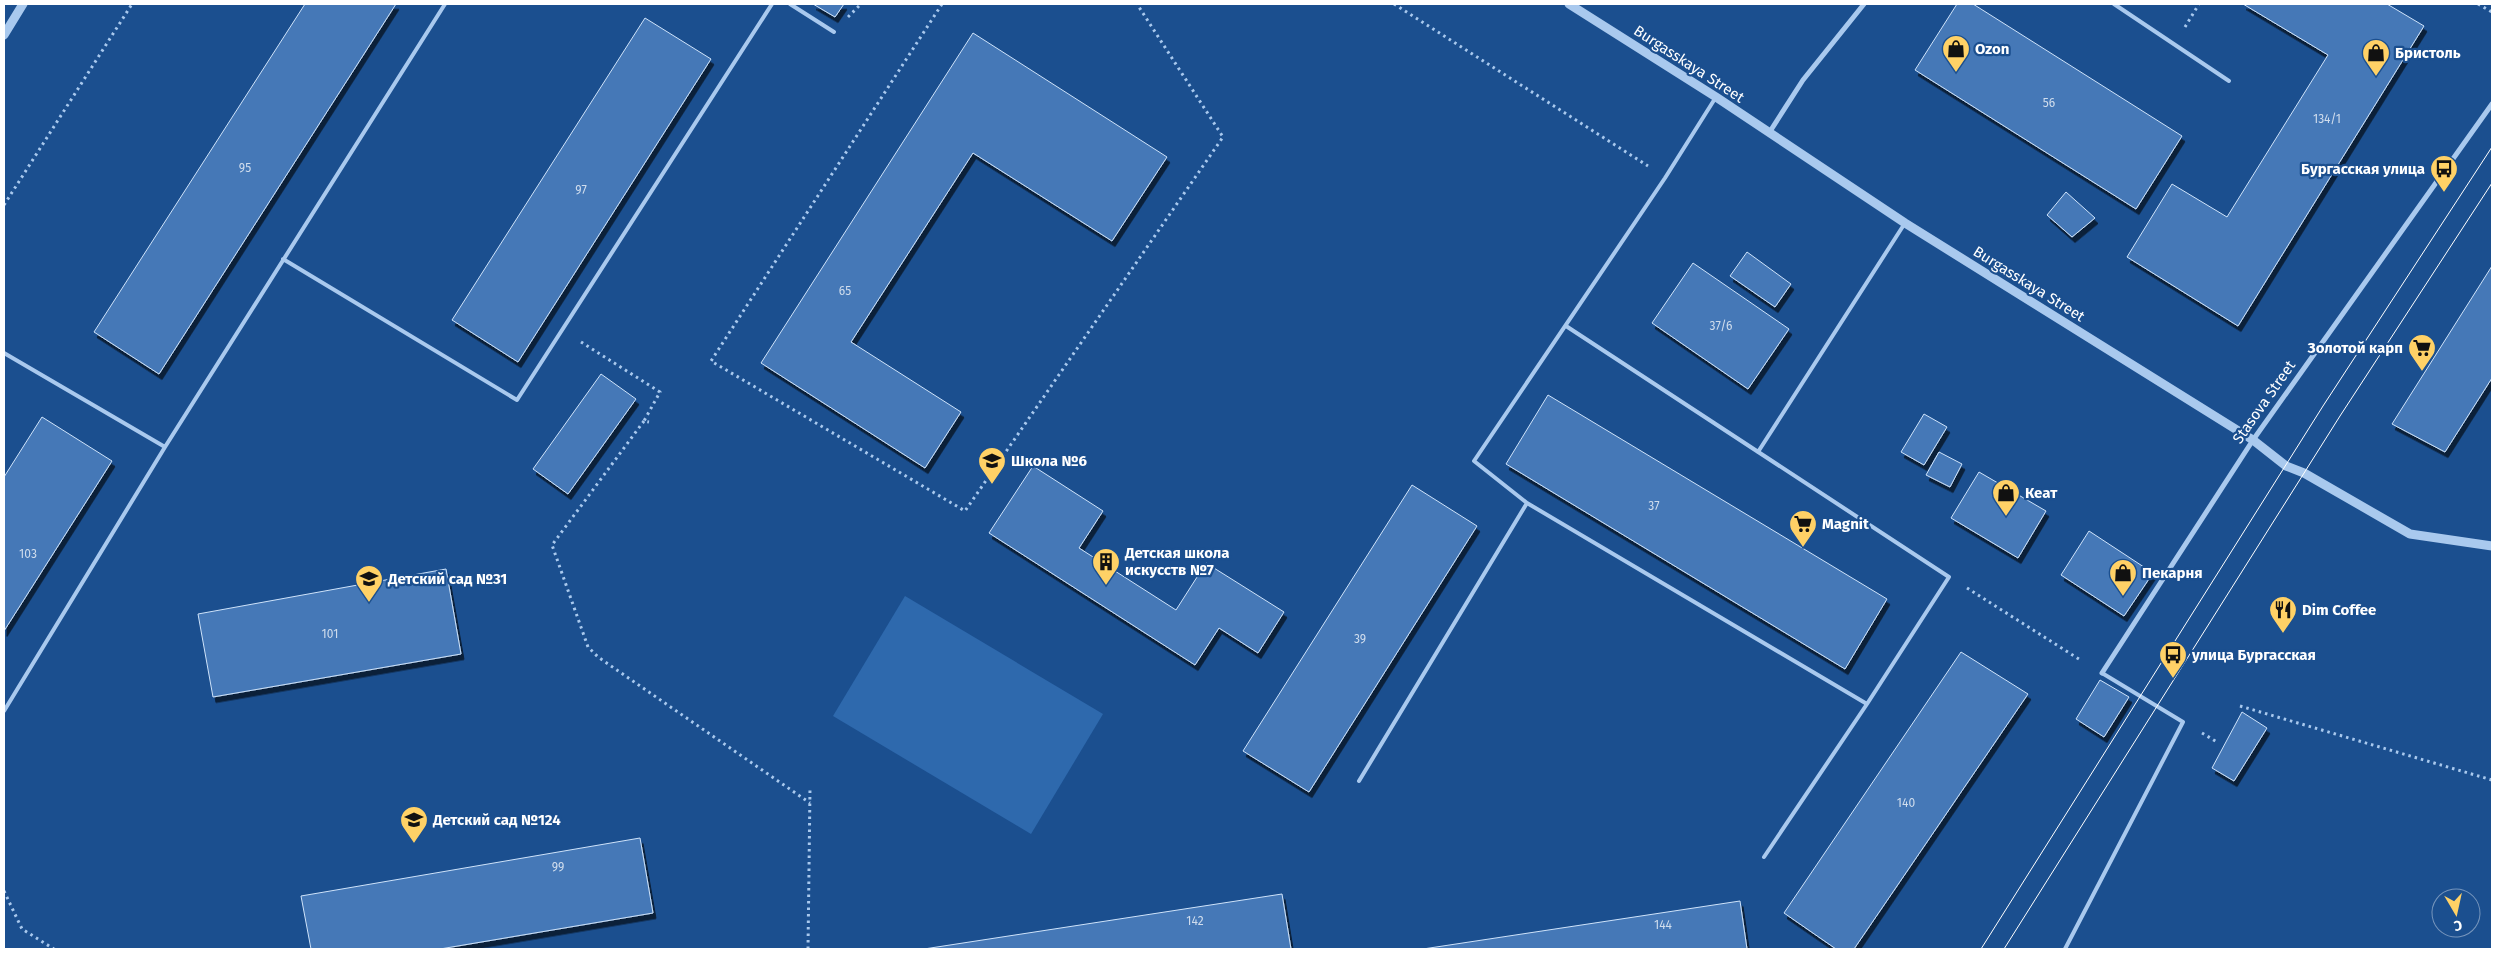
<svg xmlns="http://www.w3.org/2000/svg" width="2496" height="953" font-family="'Fira Sans',sans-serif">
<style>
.green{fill:#2e69ad}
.building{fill:#4478b7;stroke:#cfe3fa;filter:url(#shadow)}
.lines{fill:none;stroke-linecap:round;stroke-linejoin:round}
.path{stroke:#a9c9ee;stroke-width:3;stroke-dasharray:2.5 4;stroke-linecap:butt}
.service{stroke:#a9c9ee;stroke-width:4}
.minor{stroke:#a9c9ee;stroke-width:5}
.tertiary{stroke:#a9c9ee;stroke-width:9}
.tram{stroke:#fff;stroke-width:1}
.labels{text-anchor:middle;stroke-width:4.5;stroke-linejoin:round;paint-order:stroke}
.number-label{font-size:12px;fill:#d0dded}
.poi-label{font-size:15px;font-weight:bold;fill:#fff;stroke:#1b4f8f;text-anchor:start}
.street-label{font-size:15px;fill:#fff;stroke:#1b4f8f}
</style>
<defs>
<filter id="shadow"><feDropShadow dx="3" dy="5.5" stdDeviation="0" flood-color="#0009"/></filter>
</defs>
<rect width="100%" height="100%" fill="#1b4f8f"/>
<!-- green -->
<path class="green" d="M905 596 1103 714 1031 834 833 716Z"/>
<!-- building -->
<path class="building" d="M305 4H396L159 374 94 332Z
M813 4H844L835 17Z
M1957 4H1973L2182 136 2136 209 1915 70Z
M2243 4H2387L2424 26 2238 326 2127 257 2172 184 2227 217 2328 55Z
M645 18 711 59 518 362 452 320Z
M973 33 1167 157 1112 241 973 153 851 342 961 412 925 468 761 363Z
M2066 192 2095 218 2072 237 2047 215Z
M1747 252 1791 284 1775 307 1730 276Z
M1693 263 1789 329 1748 389 1652 323Z
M2492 266V378L2445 452 2392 424Z
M601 374 636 399 568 494 533 469Z
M1548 395 1887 599 1845 669 1506 464Z
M1924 414 1947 427 1924 465 1901 452Z
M42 417 112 461 4 631V477Z
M1939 452 1962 464 1950 487 1926 475Z
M1033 466 1103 511 1079 548 1176 610 1206 563 1284 612 1258 653 1219 628 1195 665 989 533Z
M1979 472 2046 511 2018 558 1951 518Z
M1412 485 1477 526 1309 792 1243 751Z
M2089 531 2153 573 2124 616 2061 575Z
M446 569 461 654 213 697 198 614Z
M1961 652 2028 694 1854 949H1836L1784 913Z
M2100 680 2129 697 2104 737 2076 719Z
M2242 712 2267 728 2234 781 2212 768Z
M640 838 653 913 440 949H311L301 896Z
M1282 894 1291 949H924Z
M1740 901 1747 949H1423Z"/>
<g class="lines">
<!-- path -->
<path class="path" d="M942 4 711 361 965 511 1223 137 1137 4
M1394 4 1648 166
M2478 4 2492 12
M848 17 861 4
M2185 27 2199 4
M4 205 132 4
M581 342 660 392 644 421 649 422
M644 421 552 545 588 647 598 657 810 803
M1967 588 2082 661
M2240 706 2492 780
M2202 733 2217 742
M4 891 22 929 54 949
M808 949 810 788"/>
<!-- service -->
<path class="service" d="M790 4 834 32
M2114 4 2229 81
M283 259 517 400 772 4
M1566 326 1949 577 1867 704 1527 503 1474 461 1665 178 1716 97
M4 353 165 447
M1758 452 1905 223
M4 711 165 447 445 4
M1359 781 1527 503
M1764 857 1867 704
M2065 949 2183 722 2102 673"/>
<!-- minor -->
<path class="minor" d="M1769 133 1803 80 1864 4
M2102 673 2253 440 2492 104"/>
<!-- tertiary -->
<path class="tertiary" d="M1569 4 1716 97 1905 223 2253 440 2286 466 2304 473 2410 534 2492 546
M4 35 23 4"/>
<!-- tram -->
<path class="tram" d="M1981 949 2323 406 2492 147
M2004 949 2340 416 2492 183"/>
</g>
<!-- icons -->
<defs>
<symbol id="shop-pin" viewBox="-11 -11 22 30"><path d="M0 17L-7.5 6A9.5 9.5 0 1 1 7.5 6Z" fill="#ffd166" stroke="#1b4f8f"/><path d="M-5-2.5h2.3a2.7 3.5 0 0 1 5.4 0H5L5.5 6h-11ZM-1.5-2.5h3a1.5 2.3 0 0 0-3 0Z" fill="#111"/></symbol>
<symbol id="bus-pin" viewBox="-11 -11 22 30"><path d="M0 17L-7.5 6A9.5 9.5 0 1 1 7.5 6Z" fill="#ffd166" stroke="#1b4f8f"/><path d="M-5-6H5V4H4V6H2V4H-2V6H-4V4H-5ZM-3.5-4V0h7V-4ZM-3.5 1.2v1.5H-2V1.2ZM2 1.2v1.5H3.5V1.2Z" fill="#111"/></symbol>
<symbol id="supermarket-pin" viewBox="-11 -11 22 30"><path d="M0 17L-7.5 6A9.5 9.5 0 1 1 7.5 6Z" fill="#ffd166" stroke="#1b4f8f"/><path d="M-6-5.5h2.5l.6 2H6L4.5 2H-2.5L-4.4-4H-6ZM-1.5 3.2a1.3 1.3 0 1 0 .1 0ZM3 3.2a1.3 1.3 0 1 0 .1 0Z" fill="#111"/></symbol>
<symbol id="school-pin" viewBox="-11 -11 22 30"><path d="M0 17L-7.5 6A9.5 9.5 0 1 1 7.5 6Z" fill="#ffd166" stroke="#1b4f8f"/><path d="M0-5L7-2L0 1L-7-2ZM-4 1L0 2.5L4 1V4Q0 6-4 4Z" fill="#111"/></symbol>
<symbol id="building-pin" viewBox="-11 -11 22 30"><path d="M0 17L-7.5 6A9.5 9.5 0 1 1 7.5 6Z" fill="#ffd166" stroke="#1b4f8f"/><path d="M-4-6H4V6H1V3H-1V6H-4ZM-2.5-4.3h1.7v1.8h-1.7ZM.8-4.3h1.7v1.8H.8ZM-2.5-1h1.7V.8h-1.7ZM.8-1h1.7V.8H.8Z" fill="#111"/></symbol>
<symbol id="restaurant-pin" viewBox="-11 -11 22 30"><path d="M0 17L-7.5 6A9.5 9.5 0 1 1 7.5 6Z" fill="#ffd166" stroke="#1b4f8f"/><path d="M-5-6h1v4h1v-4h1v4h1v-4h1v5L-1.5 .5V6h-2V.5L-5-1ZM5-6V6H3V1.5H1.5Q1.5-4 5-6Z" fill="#111"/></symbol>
</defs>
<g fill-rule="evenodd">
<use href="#shop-pin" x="1940" y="33" width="32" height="43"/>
<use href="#shop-pin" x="2360" y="37" width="32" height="43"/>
<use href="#bus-pin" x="2428" y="153" width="32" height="43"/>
<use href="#supermarket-pin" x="2406" y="332" width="32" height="43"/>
<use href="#school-pin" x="976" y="445" width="32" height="43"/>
<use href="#shop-pin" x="1990" y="477" width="32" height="43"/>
<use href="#supermarket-pin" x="1787" y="508" width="32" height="43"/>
<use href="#building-pin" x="1090" y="546" width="32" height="43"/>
<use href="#shop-pin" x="2107" y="557" width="32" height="43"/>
<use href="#school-pin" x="353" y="563" width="32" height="43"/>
<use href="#restaurant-pin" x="2267" y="594" width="32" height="43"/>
<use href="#bus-pin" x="2157" y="639" width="32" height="43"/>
<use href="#school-pin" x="398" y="804" width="32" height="43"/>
</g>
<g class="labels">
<!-- number labels -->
<g class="number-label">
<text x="2049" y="107">56</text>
<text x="2327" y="123">134/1</text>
<text x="245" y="172">95</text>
<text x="581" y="194">97</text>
<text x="845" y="295">65</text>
<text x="1721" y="330">37/6</text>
<text x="1654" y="510">37</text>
<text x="28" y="558">103</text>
<text x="330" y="638">101</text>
<text x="1360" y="643">39</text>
<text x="1906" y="807">140</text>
<text x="558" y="871">99</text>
<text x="1195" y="925">142</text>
<text x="1663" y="929">144</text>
</g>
<!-- poi labels -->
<g class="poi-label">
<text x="1975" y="54">Ozon</text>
<text x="2395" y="58">Бристоль</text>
<text x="2425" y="174" text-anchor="end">Бургасская улица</text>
<text x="2403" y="353" text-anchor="end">Золотой карп</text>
<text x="1011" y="466">Школа №6</text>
<text x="2025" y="498">Кеат</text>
<text x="1822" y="529">Magnit</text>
<text x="1125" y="558">Детская школа<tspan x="1125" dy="17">искусств №7</tspan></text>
<text x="2142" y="578">Пекарня</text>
<text x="388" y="584">Детский сад №31</text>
<text x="2302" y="615">Dim Coffee</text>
<text x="2192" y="660">улица Бургасская</text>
<text x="433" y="825">Детский сад №124</text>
</g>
<!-- street labels -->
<g class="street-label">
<text transform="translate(1689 64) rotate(33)" y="5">Burgasskaya Street</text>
<text transform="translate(2029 284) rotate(32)" y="5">Burgasskaya Street</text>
<text transform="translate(2264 402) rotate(-55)" y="5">Stasova Street</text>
</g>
</g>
<!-- border -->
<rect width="2496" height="953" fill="none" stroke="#ffffff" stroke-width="10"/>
<!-- north arrow -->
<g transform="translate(2456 913) rotate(171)"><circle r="24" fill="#1b4f8f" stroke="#7695bc"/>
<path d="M0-4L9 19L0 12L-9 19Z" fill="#ffd166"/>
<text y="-8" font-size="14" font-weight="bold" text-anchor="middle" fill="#ffffff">С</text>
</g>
</svg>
